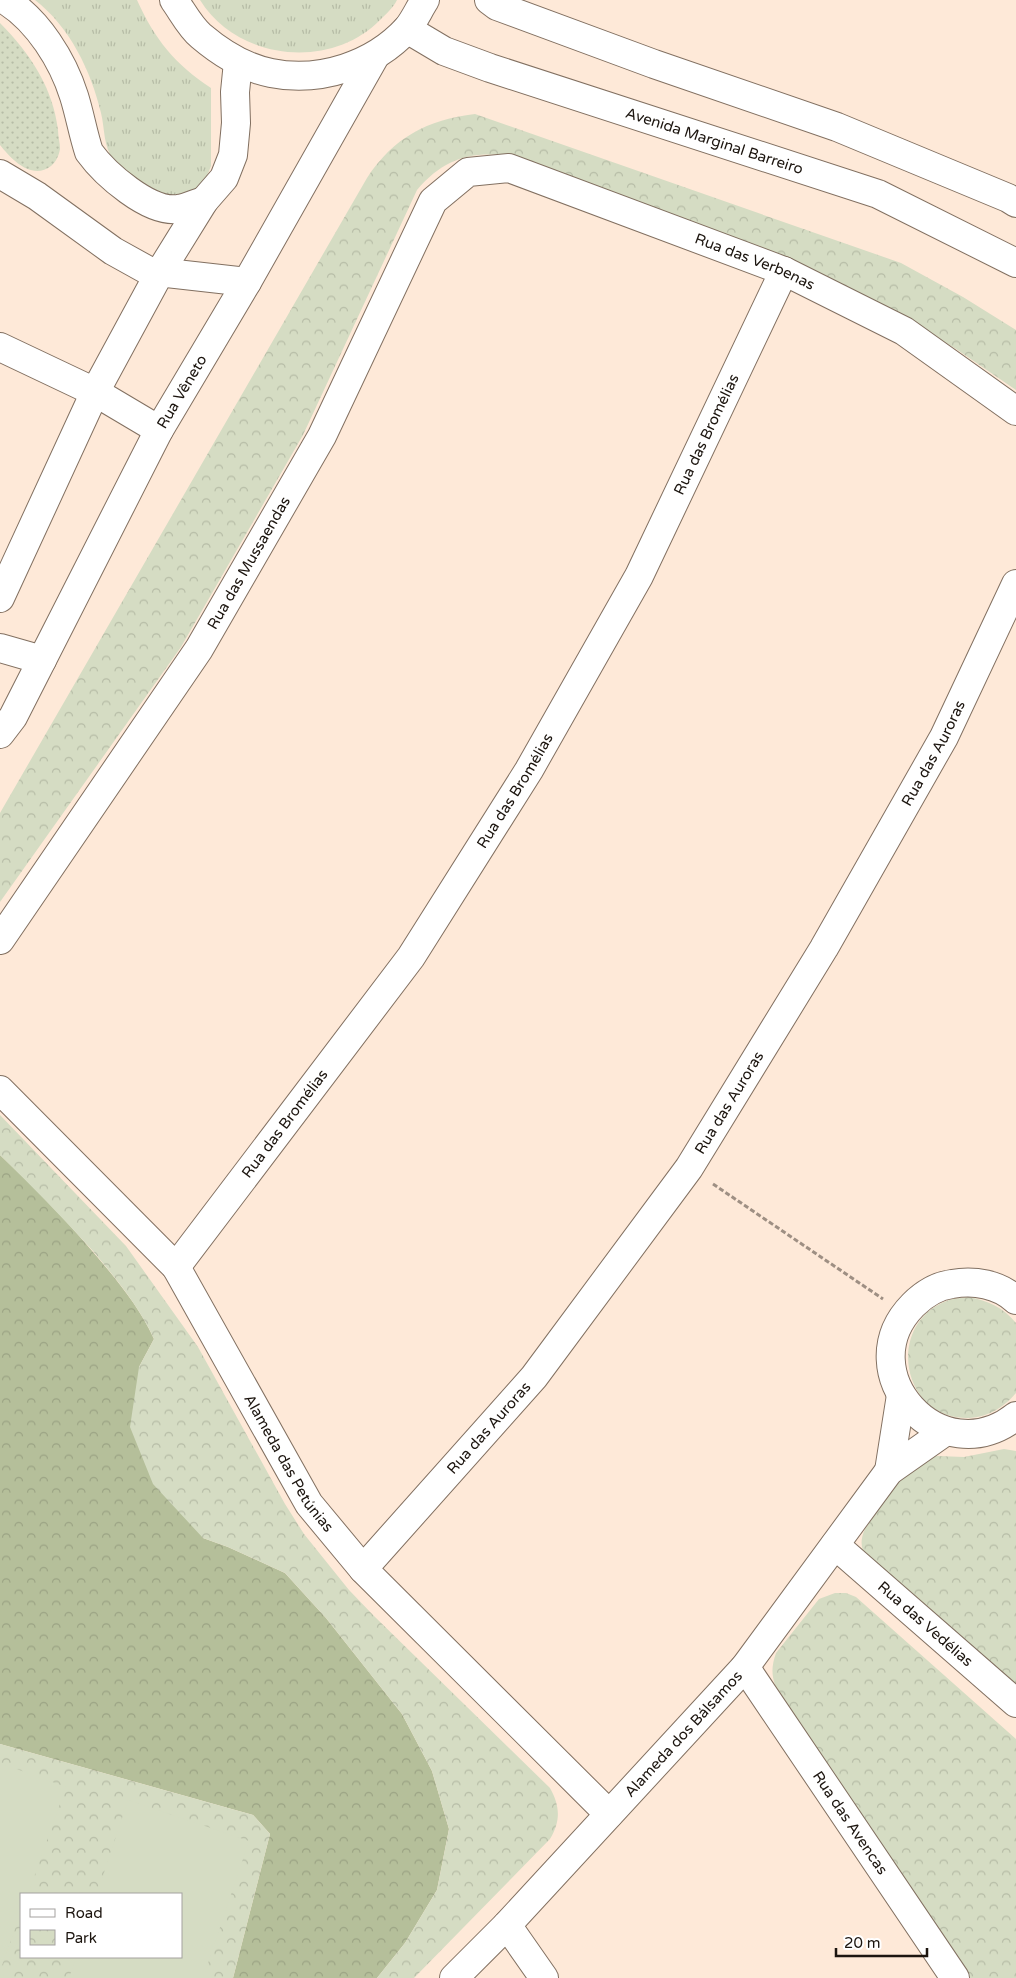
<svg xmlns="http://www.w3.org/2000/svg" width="1016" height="1978" font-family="'Varela Round',sans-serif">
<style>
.grass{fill:url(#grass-tufts)}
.forest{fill:url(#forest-crowns)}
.park{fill:url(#park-crowns);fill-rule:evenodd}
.garden{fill:url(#garden-dots)}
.pitch{fill:#d5dcc3}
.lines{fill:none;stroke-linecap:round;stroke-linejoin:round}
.minor-casing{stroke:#827061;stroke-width:30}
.path{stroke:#9e8f83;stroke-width:3;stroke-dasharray:5 2.5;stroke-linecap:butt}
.minor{stroke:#fff;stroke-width:28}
.labels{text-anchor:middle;stroke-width:5;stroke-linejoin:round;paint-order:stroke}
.street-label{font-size:15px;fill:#1c150f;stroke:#fff}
</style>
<defs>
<pattern id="grass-tufts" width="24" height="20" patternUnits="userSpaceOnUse" patternTransform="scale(1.25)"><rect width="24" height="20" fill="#d5dcc3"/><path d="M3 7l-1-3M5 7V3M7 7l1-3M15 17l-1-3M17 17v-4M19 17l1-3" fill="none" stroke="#b6bca6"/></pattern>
<pattern id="forest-crowns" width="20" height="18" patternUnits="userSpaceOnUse" patternTransform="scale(1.25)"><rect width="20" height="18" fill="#b5bf9a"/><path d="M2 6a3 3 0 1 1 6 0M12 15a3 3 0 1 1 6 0" fill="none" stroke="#9ba384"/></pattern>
<pattern id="park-crowns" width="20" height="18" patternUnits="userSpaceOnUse" patternTransform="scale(1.25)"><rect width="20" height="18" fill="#d5dcc3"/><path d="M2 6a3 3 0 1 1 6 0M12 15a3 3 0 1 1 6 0" fill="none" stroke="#b6bca6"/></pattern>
<pattern id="garden-dots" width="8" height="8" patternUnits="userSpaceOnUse" patternTransform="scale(1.25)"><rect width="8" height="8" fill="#d5dcc3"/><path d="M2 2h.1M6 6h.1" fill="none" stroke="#b6bca6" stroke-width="1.8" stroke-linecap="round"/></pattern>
</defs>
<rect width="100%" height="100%" fill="#fee9d8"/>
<!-- grass -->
<path class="grass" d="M35 0H137C155 40 175 64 211 88V166C201 195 187 194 160 200 148 190 122 172 114 161 103 146 105 129 101 113 91 71 70 27 35 0Z
M200 0H397C393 8 386 14 380 20 330 71 237 60 200 0Z"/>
<!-- forest -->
<path class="forest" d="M0 1155C33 1186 64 1218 93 1252 116 1279 139 1306 154 1339L139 1367 203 1538 228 1547 285 1573 326 1618 402 1714 432 1771 449 1829 437 1890 405 1943 377 1978H233L270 1834 253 1815 0 1744Z"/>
<!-- park -->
<path class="park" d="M475 114 901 263 963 297 1016 330V390L956 349 888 308 510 156C469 151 444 159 417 190L303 435 181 647 0 902V813L367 178C394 137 427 120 475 114Z
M0 1115 126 1246 198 1347 285 1504 304 1534 349 1590 374 1616 550 1788C560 1806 561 1821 550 1839L414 1978H377L405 1943 437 1890 449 1829 432 1771 402 1714 326 1618 285 1573 228 1547 203 1538 153 1484 130 1427 139 1367 154 1339C139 1306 116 1279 93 1251 63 1218 32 1186 0 1155Z
M969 1297C988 1301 1003 1307 1016 1323V1393C1003 1408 987 1418 966 1418 899 1417 886 1321 949 1300 955 1298 962 1298 969 1297Z
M1004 1449 1016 1451V1684L868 1559C860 1549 860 1540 865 1529L905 1471 926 1457 938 1456 964 1457Z
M835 1593H846L856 1597 1016 1739V1978H970L775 1685C771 1673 772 1665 776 1653L819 1599Z
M0 1744 253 1815 270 1834 233 1978H0ZM21 1894H181V1957H21Z"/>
<!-- garden -->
<path class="garden" d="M0 23C30 53 53 88 58 130 58 136 60 143 60 149 59 155 56 162 51 166 32 181 11 159 0 145Z"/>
<!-- pitch -->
<path class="pitch" d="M0 1763 66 1787 28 1894H21V1912L0 1971Z
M128 1800 249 1841 203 1978H69L76 1957H181V1894H97Z"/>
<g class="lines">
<defs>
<g id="minor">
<path d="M5 0C38 20 63 61 74 96 80 115 83 134 89 152 105 174 149 213 178 209 187 208 196 203 204 201"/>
<path d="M174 0C182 11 190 27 201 36 221 53 246 68 271 73 320 83 374 65 407 29 414 21 419 9 425 0"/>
<path d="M489 0 497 6 654 64 837 127 1008 198 1016 203"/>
<path id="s1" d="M407 29 444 51 490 68 878 194 1016 263"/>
<path d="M0 174 37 196 113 251 149 271 247 282"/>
<path d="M0 347 95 392 159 430"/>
<path d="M0 598 95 392 160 272 204 201 224 178 233 155 236 123 235 92 238 62"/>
<path d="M0 648 42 660"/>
<path id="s2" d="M0 734 13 717 159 430 247 282 375 56"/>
<path id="s3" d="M0 940 199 649 322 436 433 201 468 172 509 168 784 271 904 331 1016 411"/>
<path id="s4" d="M0 1090 176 1267 309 1504 363 1569 609 1814"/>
<path id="s5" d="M176 1267 411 957 529 770 639 576 784 271"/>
<path d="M1016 1300C999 1284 974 1280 952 1284 937 1286 924 1294 913 1305 847 1372 941 1476 1016 1416"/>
<path d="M889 1471 901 1395"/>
<path id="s6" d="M835 1545 1016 1703"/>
<path id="s7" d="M363 1569 534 1377 689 1168 824 948 944 737 1016 584"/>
<path id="s8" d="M745 1667 955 1978"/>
<path d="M507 1925 544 1978"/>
<path id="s9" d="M454 1978 507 1925 745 1667 889 1471 946 1431"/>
</g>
</defs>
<!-- minor casing -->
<use href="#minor" class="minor-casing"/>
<!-- path -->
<path class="path" d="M713 1184 883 1299"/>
<!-- minor -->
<use href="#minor" class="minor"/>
</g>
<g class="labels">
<!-- street labels -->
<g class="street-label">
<text dy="5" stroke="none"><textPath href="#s1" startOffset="328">Avenida Marginal Barreiro</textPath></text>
<text dy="5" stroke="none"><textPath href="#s3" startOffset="1208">Rua das Verbenas</textPath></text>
<text dy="5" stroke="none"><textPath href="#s2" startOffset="388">Rua Vêneto</textPath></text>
<text dy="5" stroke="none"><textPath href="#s5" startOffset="990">Rua das Bromélias</textPath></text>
<text dy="5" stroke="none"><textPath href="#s3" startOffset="452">Rua das Mussaendas</textPath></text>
<text dy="5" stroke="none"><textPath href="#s7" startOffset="999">Rua das Auroras</textPath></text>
<text dy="5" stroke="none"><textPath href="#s5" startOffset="585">Rua das Bromélias</textPath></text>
<text dy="5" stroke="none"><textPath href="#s7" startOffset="594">Rua das Auroras</textPath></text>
<text dy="5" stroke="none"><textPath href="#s5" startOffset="180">Rua das Bromélias</textPath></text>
<text dy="5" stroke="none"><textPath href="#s7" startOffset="189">Rua das Auroras</textPath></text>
<text dy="5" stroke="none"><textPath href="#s4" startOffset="476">Alameda das Petúnias</textPath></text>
<text dy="5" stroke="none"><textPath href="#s6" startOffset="120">Rua das Vedélias</textPath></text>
<text dy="5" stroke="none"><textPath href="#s9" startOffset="335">Alameda dos Bálsamos</textPath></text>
<text dy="5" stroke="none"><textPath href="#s8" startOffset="188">Rua das Avencas</textPath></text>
</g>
</g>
<!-- legend -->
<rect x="20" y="1893" width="162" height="65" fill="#ffffff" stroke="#a4a19f"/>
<rect x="30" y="1909" width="25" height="8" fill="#ffffff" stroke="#a4a19f"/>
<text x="65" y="1918" font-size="15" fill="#1c150f">Road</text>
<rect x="30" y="1930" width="25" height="15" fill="url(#park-crowns)" stroke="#a4a19f"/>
<text x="65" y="1943" font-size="15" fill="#1c150f">Park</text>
<!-- scale -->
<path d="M836 1948v8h91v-8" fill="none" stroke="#1c150f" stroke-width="2.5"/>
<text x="844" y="1948" font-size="15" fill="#1c150f" stroke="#ffffff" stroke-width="4" paint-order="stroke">20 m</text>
</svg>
